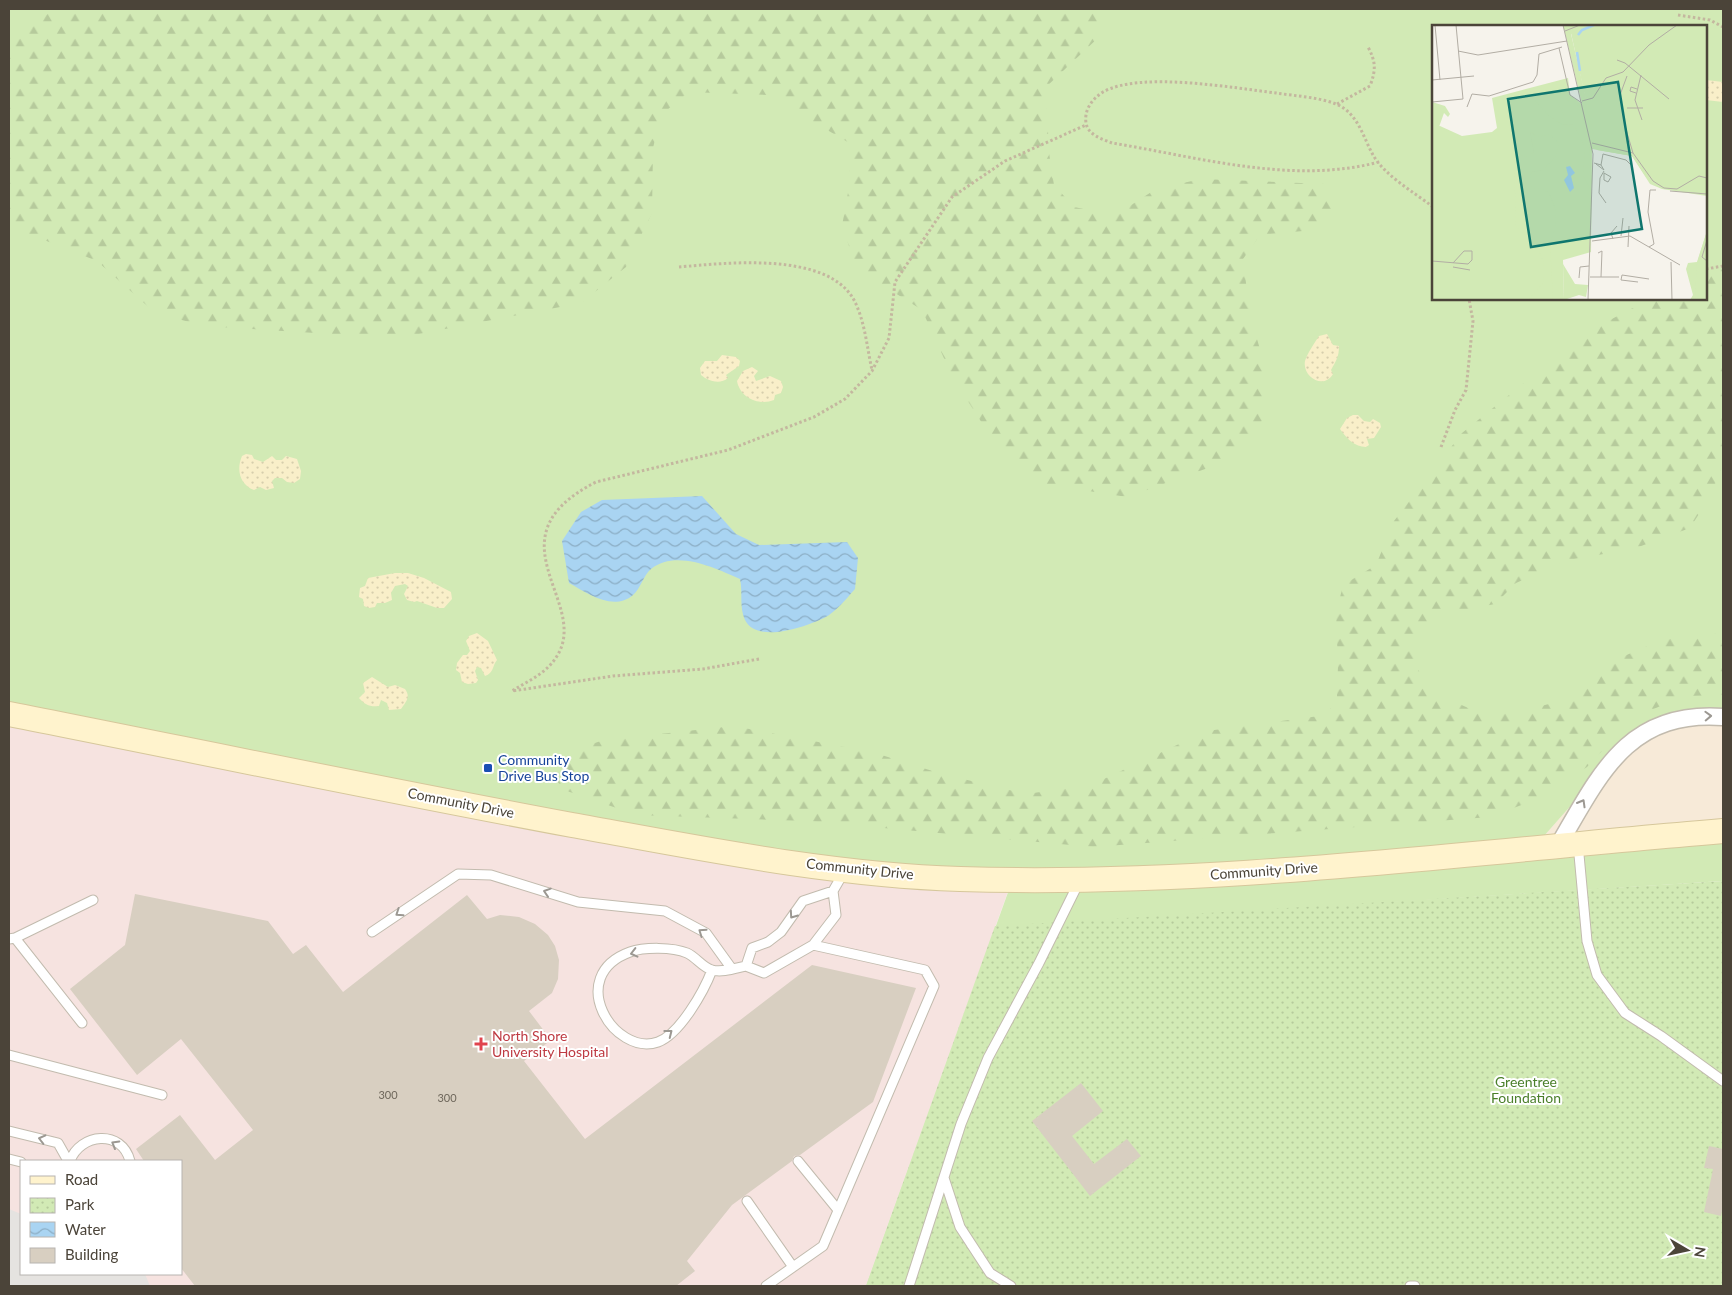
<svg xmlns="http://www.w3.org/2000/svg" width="1732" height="1295" font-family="Lato,sans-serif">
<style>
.commercial{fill:#f7ead8}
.medical{fill:#f6e3e0;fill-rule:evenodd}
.grass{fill:#d2eab5;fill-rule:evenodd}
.forest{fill:url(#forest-firs)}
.sand{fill:url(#sand-dots)}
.park{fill:url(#park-dots)}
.parking{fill:#e5e3e0}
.water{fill:url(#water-waves)}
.building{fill:#d8cfc1}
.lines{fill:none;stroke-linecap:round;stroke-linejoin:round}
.lane-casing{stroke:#c2bbae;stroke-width:11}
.street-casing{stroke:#c2bbae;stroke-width:19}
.secondary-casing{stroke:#d6c79b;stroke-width:26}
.path{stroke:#c4b79f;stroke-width:3;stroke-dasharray:2.5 2.5;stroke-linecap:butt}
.lane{stroke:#fff;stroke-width:9}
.street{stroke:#fff;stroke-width:16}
.secondary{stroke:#fff3cd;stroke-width:24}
.oneway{stroke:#9c9892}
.transit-dot{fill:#1a4fb4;stroke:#fff;stroke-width:2}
.health-dot{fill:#e0444e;stroke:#fff;stroke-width:2}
.labels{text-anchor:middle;stroke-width:4;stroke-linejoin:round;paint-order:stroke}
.number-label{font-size:11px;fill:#6e675b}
.transit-label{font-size:14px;fill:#164399;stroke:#fff;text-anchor:start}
.street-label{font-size:14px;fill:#4b4439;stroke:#fff}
.health-label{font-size:14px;fill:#be3a42;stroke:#fff;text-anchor:start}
.park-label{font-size:14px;fill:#4a7f2a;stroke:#fff}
.inset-river{fill:none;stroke:#a9d4f2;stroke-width:2.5}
.inset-road{fill:none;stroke:#b2ada4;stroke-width:1}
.view{fill:#0f766e;fill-opacity:0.15;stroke:#0f766e;stroke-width:2.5}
.inset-edge{fill:none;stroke:#4b4439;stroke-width:2.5}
</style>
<defs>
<pattern id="forest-firs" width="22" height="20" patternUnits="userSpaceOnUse" patternTransform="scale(1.25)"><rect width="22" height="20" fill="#d2eab5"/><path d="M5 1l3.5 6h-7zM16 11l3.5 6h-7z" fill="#b6ca9c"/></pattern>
<pattern id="sand-dots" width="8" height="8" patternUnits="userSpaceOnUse" patternTransform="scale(1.25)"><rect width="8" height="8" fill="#f9efc9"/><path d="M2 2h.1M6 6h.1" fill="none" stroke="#d7cead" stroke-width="1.8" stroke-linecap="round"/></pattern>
<pattern id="park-dots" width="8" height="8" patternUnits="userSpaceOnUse" patternTransform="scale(1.25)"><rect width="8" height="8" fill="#d2eab5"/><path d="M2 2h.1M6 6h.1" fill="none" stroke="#b6ca9c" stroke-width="1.8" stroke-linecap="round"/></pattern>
<pattern id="water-waves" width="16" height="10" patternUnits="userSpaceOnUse" patternTransform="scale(1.25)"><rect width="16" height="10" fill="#a9d4f2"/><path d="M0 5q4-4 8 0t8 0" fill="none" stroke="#8caec5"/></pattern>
</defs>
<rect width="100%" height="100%" fill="#f6f3ec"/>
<!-- commercial -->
<path class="commercial" d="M1723 714V826L1535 846 1620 750 1640 732Z"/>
<!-- medical -->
<path class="medical" d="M9 714 1015 872 866 1286H9ZM21 1161H181V1274H21Z"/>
<!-- grass -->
<path class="grass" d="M9 9H1723V714L1709 713 1620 750 1536 845 1723 826V881L1379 903 1723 1286H866L1015 873 834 862 9 714ZM1433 26H1706V299H1433Z"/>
<!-- forest -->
<path class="forest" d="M53 9H1103L1100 36 1046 87 1049 153 1054 185 1074 207 1099 212 1125 209 1156 189 1201 179 1325 184 1332 199 1331 213 1314 230 1260 235 1243 259 1250 315 1266 370 1263 420 1219 464 1127 497 1044 484 1000 451 953 378 922 310 857 269 842 226 849 187 851 144 768 95 689 92 661 115 653 148 652 213 626 267 581 303 398 338 203 326 154 312 97 261 9 226V39L41 20Z
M1723 263V464L1711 495 1690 528 1633 549 1568 560 1516 583 1495 604 1435 615 1418 637 1414 662 1430 691 1475 711 1526 710 1564 700 1622 657 1661 640 1723 633V695L1685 696 1634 717 1587 767 1540 798 1490 817 1093 847 807 821 637 815 564 790 551 773 555 756 604 740 733 726 872 752 942 774 1026 794 1091 785 1207 731 1327 715 1337 697 1338 665 1336 614 1343 585 1376 565 1394 521 1462 433 1587 332 1650 299H1706V270Z"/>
<!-- sand -->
<path class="sand" d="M1706 80 1723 82V102L1706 100Z
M1327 334 1333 345 1339 346C1339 357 1336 361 1331 370L1333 374C1324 390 1302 377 1305 361 1307 354 1315 342 1319 336Z
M722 355 736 357 740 361 739 366 726 375 728 378C720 385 708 381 701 375L700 368 705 361H717Z
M752 367 758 371 754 376 756 381 770 376 781 381 783 387 781 393 775 395 774 400C759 406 740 398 737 381L743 371Z
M1353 415H1358L1364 421 1370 422 1373 419 1380 423 1381 427 1374 438 1367 439 1369 445 1366 447C1355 447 1346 438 1340 429L1347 418Z
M246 454 252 455 254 459 263 462 272 456 276 460H282L286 456 297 459 301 471 300 479 294 483 287 482 282 478H275L272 481 274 488 266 490 260 487 254 490C240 485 236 470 242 456Z
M395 573H408L424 578 451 592 452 599 444 608H437L417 601 414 602 407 600 404 594 408 586 405 584 395 586 391 593 392 600 385 603H377L375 607 369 608 364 606 363 599 359 597 360 588 365 586 368 578Z
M477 633 488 641 497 660C492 666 494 673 485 676L481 668 477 667 475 671 478 680 476 683 468 684 462 682 460 673 456 670 457 663 463 655H467L470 651 466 641 469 636Z
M372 677 388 687 395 685 405 689C411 697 406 702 401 709L389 710 387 703 381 700 379 706C370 707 365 705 359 698L365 692 363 683Z"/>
<!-- park -->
<path class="park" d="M1723 881V1286H866L995 926Z"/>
<!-- parking -->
<path class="parking" d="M9 1209 21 1214V1274H145L150 1286H9Z"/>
<!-- water -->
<path class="water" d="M702 496 736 534 759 545 847 542 858 558 855 589C846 599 836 612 824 618 805 627 757 644 745 620 739 607 743 592 740 579 715 568 676 549 651 569 643 576 641 588 633 595 613 612 587 593 569 583L562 541 581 512 602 500Z"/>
<!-- building -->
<path class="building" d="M135 894 268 921 293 954 306 945 343 992 467 895 487 919 500 915 519 917 535 924 548 935 555 946 559 960 558 979 552 993 529 1011 551 1040 524 1061 585 1139 812 965 916 988 873 1102 800 1155 794 1156 792 1161 732 1205 687 1261 695 1271 676 1286H195L181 1268V1161H144L136 1149 180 1115 215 1160 253 1130 181 1039 137 1075 70 989 125 945Z
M1081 1083 1103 1111 1072 1136 1094 1164 1127 1139 1141 1156 1090 1196 1032 1121Z
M1709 1146 1723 1149V1206L1721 1216 1704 1212 1713 1169 1704 1168Z"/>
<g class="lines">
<defs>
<path id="lane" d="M1578 844 1587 941 1597 975 1625 1013 1661 1036 1723 1081
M833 891 803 901 781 932 768 942 752 948 746 966 764 973 813 945 836 915 833 891 844 872
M372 932 458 874 491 875 578 902 665 911 706 933 732 969
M15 938 93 900
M9 939 15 938 82 1023
M712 970C704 991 680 1034 658 1042 614 1057 564 976 630 952 644 947 673 947 687 953 696 957 703 968 712 970 722 973 736 968 746 966
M9 1055 162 1095
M9 1131 58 1143 67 1159
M9 1159 21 1162
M70 1161C80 1133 122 1129 130 1161
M798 1161 838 1210
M944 1178 960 1227 990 1273 1011 1286
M747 1201 793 1267
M766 1286 823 1246 934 986 925 970 813 945
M909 1286 961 1124 988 1058 1039 963 1079 882
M1410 1286H1415"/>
<path id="street" d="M1558 846C1600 774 1628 710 1723 717"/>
<path id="secondary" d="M9 714C196 751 384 790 572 825 700 848 830 875 960 879 1215 887 1469 852 1723 831"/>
</defs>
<!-- lane casing -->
<use href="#lane" class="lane-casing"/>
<!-- street casing -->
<use href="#street" class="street-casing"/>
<!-- secondary casing -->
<use href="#secondary" class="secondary-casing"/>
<!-- path -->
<path class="path" d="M1678 15 1710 20 1723 27
M1337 104 1370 86C1376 70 1376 62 1368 47
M1379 162C1292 185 1198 157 1112 143 1102 139 1088 135 1086 123 1084 110 1092 99 1103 92 1140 71 1234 88 1276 93 1295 96 1318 97 1336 104 1358 113 1363 137 1373 155 1385 176 1414 192 1433 207
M679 267C726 263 827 251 854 300 865 321 867 348 872 370
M1706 269 1723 266
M1441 447 1455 410 1466 390 1473 321 1469 299
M759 659 703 669 613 676 512 691C528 681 547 673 557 656 591 602 486 538 596 482L728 450 814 417 845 399 872 371 889 338 895 282 952 197 1005 161 1086 125"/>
<!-- lane -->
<use href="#lane" class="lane"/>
<!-- street -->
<use href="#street" class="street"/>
<!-- secondary -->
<use href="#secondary" class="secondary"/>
</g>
<!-- one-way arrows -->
<defs><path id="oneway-chevron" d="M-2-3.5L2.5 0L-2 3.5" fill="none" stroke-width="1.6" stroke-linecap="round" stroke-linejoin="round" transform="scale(1.25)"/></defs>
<g class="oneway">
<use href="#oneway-chevron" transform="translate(1708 716) rotate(-2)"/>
<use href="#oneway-chevron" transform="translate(1582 803) rotate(-60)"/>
<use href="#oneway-chevron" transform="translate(547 892) rotate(-162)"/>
<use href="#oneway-chevron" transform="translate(399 913) rotate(146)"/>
<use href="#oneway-chevron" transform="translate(793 915) rotate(125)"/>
<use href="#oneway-chevron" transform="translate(702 932) rotate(-145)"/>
<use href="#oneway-chevron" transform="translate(634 953) rotate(166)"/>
<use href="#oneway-chevron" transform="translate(669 1033) rotate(-38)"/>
<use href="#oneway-chevron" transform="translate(42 1139) rotate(-166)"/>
<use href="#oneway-chevron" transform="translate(115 1144) rotate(-150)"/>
</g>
<!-- markers -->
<rect class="transit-dot" x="483" y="763" width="10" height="10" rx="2.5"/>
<path class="health-dot" d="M478.5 1036.5h5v5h5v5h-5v5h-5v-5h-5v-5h5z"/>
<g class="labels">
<!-- number labels -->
<g class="number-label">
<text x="388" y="1099">300</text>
<text x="447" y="1102">300</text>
</g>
<!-- transit labels -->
<g class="transit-label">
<text x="498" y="765">Community<tspan x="498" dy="16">Drive Bus Stop</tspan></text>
</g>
<!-- street labels -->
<g class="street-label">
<text transform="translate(461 803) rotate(11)" y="5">Community Drive</text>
<text transform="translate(860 869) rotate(6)" y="5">Community Drive</text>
<text transform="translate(1264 871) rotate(-4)" y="5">Community Drive</text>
</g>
<!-- health labels -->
<g class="health-label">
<text x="492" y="1041">North Shore<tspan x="492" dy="16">University Hospital</tspan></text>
</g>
<!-- park labels -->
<g class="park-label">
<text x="1526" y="1087">Greentree<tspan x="1526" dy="16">Foundation</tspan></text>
</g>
</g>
<!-- overview -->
<g transform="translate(1432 25)">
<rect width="275" height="275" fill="#f6f3ec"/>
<path d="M131 0H160L139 9 157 86 188 0H275L214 152 200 131 160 124 159 227 131 235 132 275H0V102L8 101 30 111 60 107 65 103 60 73 136 53 138 70 150 79Z" fill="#d2eab5"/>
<path d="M134 55 136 69 149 84 157 117 160 157 158 164 151 150 153 124 142 99 131 100 117 91 97 69 101 64 111 63 122 71 132 91 137 92 140 87 138 79 128 63 119 59ZM0 77 13 81 18 89 16 92 12 88 7 102H0ZM98 106 105 112 118 109 127 119 124 131 111 145 100 147 97 155 100 164 109 163 117 168 123 183 124 200 118 219 121 275H96L112 257 111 236 107 226 84 201 82 133 85 128 93 132 102 128ZM275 206V275H258L261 270 254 244 256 238 265 237ZM131 239 143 259 156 260 154 272 147 270 132 275Z" fill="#d2eab5"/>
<path d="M160 0H275V171L230 164 218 159 200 131 165 125 139 8ZM275 206V271H263L265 238Z" fill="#d2eab5"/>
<path d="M138 141 143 148 139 151 142 163 138 167 132 155 136 150 134 142Z" fill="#a9d4f2"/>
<path class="inset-river" d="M146 10 150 5 162 0M145 27 148 46"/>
<path class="inset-road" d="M3 0 8 55M131 0 161 129 156 275M133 6 148 0M127 23 138 70 150 78M26 26 46 30 135 16M185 35 193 38 237 74M209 50 203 75 210 95M195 51 188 70 193 101 201 128 221 156 232 163 245 164 267 151 275 153M0 55 42 51M204 68 198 66 199 62 205 64M150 76 161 73 174 53 191 47 217 20 245 0M0 77 31 74 24 0M35 82 40 69 57 71 101 57 105 50 107 29 130 22M195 83H211M160 118 201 128M162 138 169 140 172 145 164 139M169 140 171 129 194 135 201 142M172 146 168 153 167 168 174 178M172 148V155L176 157 179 152 172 148M238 166 275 169M189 211 191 193M181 214 179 208 185 201M275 215 270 232 275 236M160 216 198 211 248 240M196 222 197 201M217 222 222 219 216 187 218 165H224M0 236 36 239 40 235V226H32L21 238M239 237 240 275M21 242 38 245M158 252H169L170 226 166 228M169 252H187M147 253 148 242 157 241M206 257 189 255 190 250 217 254"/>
<path class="view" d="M186 57 210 204 99 222 76 74Z"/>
<rect width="275" height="275" class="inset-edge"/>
</g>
<!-- border -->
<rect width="1732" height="1295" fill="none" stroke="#4b4439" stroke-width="20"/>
<!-- legend -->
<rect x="20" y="1160" width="162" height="115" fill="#ffffff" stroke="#b7b4b0"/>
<rect x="30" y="1176" width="25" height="8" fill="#fff3cd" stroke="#b7b4b0"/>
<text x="65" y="1185" font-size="15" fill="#4b4439">Road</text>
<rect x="30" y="1198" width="25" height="15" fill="url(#park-dots)" stroke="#b7b4b0"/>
<text x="65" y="1210" font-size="15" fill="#4b4439">Park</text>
<rect x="30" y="1222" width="25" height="15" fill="url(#water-waves)" stroke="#b7b4b0"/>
<text x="65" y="1235" font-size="15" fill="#4b4439">Water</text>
<rect x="30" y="1248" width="25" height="15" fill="#d8cfc1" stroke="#b7b4b0"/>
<text x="65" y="1260" font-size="15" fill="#4b4439">Building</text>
<!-- north arrow -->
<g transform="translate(1687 1250) rotate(99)" stroke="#ffffff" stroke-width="4" paint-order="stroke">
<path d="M0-4L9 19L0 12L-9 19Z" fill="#4b4439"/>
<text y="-8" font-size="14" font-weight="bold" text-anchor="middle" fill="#4b4439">N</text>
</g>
</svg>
